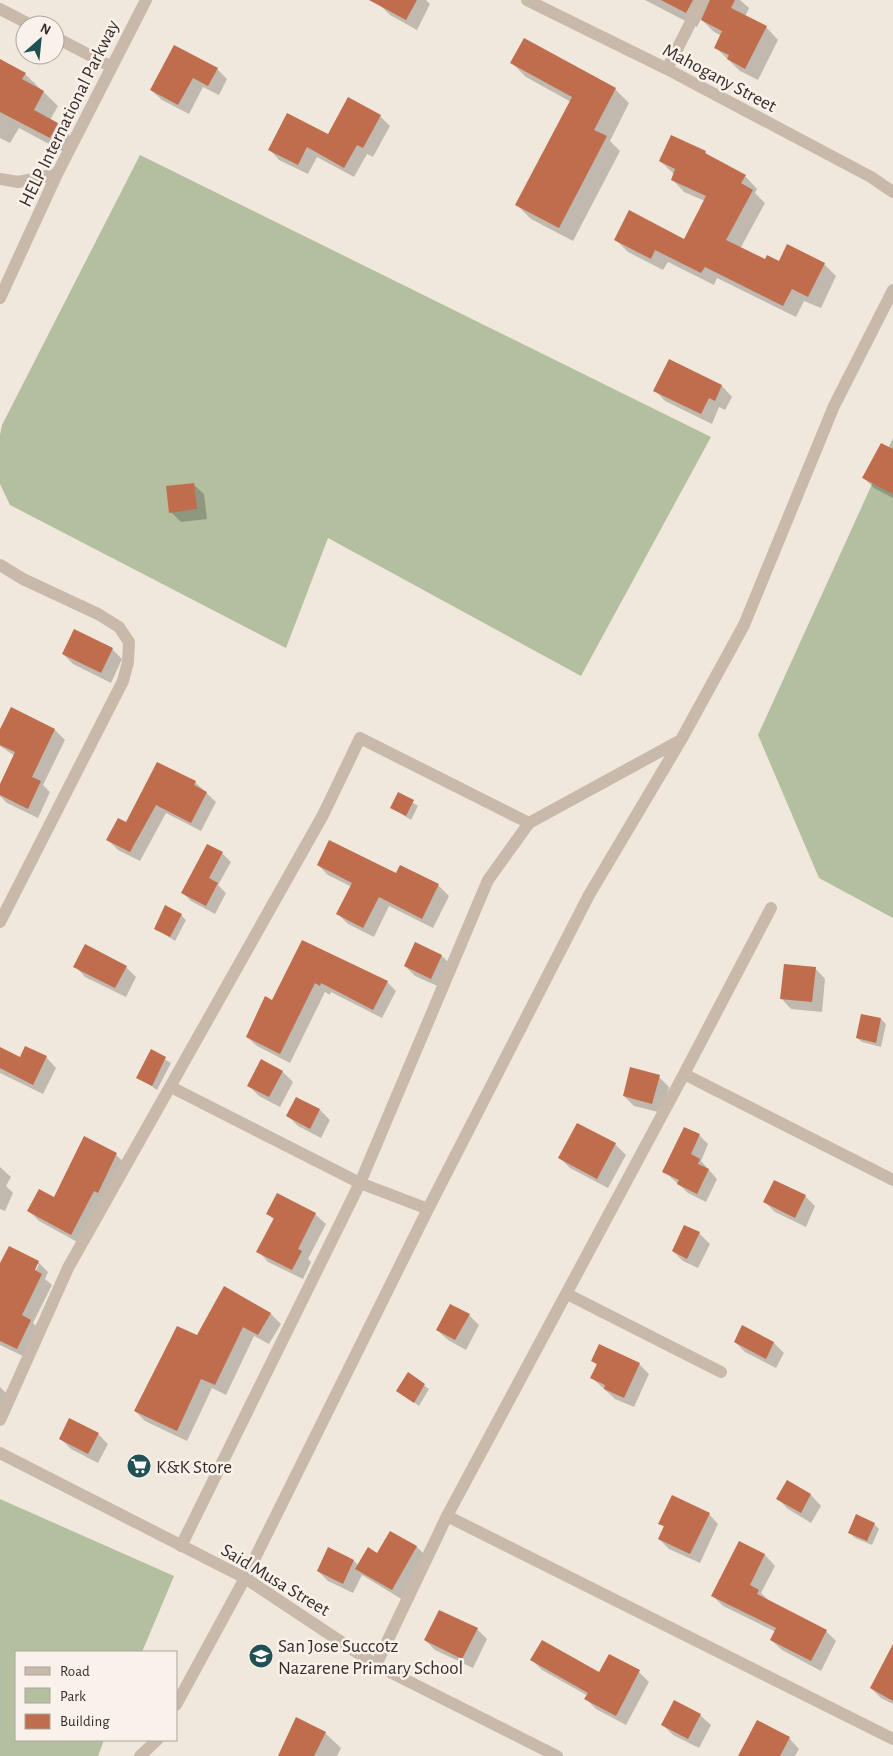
<svg xmlns="http://www.w3.org/2000/svg" width="893" height="1756" font-family="'Alegreya Sans',sans-serif">
<style>
.green{fill:#b3bf9e}
.shadow{fill:#0003;fill-rule:evenodd}
.building{fill:#bf6d4d}
.lines{fill:none;stroke-linecap:round;stroke-linejoin:round}
.street{stroke:#c8b9aa;stroke-width:12}
.labels{text-anchor:middle;stroke-width:5;stroke-linejoin:round;paint-order:stroke}
.street-label{font-size:19px;fill:#362e29;stroke:#f9f2ea}
.poi-label{font-size:19px;fill:#362e29;stroke:#f9f2ea;text-anchor:start}
</style>
<rect width="100%" height="100%" fill="#f1e8dd"/>
<!-- green -->
<path class="green" d="M140 155 711 437 581 676 328 538 286 648 10 505 0 484V435L2 425Z
M893 438V918L819 878 758 735Z
M0 1499 174 1576 142 1652H16V1740H104L98 1756H0Z"/>
<!-- shadow -->
<path class="shadow" d="M382 0H426L430 4 417 30 390 15 380 5Z
M645 0H740L749 8 745 17 766 27 778 40 758 80 740 71 716 48 722 36 714 32 701 19 697 27Z
M0 61 25 74 58 106 50 120 57 124 72 138 64 152 19 128 10 143 0 138Z
M512 63 615 89 629 103 610 141 620 151 573 241 531 219 517 205 571 102 526 77Z
M217 69 227 79 219 95 203 87 189 114 162 100 151 90Z
M380 116 390 126 373 157 367 154 354 177 317 157 308 174 279 160 269 149 328 136Z
M705 152 712 159 745 176 757 189 755 193 765 203 740 249 765 261 824 264 836 276 821 308 804 301 796 317 717 278 714 285 668 262 663 270 628 252 615 239 685 240 705 201 684 192 672 179 674 174 660 161Z
M669 361 722 386 732 397 725 410 719 407 712 424 665 401 655 390Z
M893 462V498L874 488 864 478Z
M193 484 204 494 207 519 181 522 171 512Z
M112 649 122 659 111 683 73 664 63 654Z
M12 709 55 730 65 740 43 785 50 792 38 818 7 803 0 796V787L15 756 0 746V732Z
M158 763 195 782 216 802 201 831 166 813 140 861 118 850 108 840 127 824Z
M399 794 418 806 411 820 392 808Z
M222 853 231 862 218 885 226 893 215 914 191 901 182 892Z
M318 865 397 874 401 866 439 886 449 896 433 928 389 906 374 937 348 924 338 914 352 887 328 875Z
M181 915 186 920 175 941 155 928Z
M303 942 387 982 396 991 382 1018 331 992 330 995 325 992 290 1063 257 1046 247 1037 272 1001Z
M416 944 442 956 452 966 442 988 415 976 405 966Z
M75 966 126 967 136 977 126 997 85 977Z
M815 968 825 979 822 1012 791 1009 781 998Z
M881 1019 886 1024 881 1047 862 1042 857 1038Z
M0 1048 20 1058 46 1057 56 1068 43 1094 0 1073Z
M151 1051 171 1063 157 1090 138 1077Z
M283 1072 293 1082 280 1107 259 1096 249 1086Z
M659 1077 669 1087 662 1113 634 1106 624 1096Z
M296 1098 320 1110 330 1120 321 1138 298 1126 288 1116Z
M578 1125 615 1144 626 1155 608 1188 570 1168 560 1158Z
M699 1135 708 1144 701 1161 717 1179 706 1202 688 1193 664 1171Z
M84 1138 116 1155 127 1165 81 1244 39 1221 29 1211 54 1199Z
M0 1167 11 1177 6 1186 13 1193 5 1211 0 1209Z
M805 1196 815 1206 806 1227 775 1212 765 1202Z
M268 1214H315L326 1224 308 1259 311 1262 303 1279 268 1262 258 1251 274 1220Z
M685 1226 699 1233 710 1244 698 1268 683 1261 673 1251Z
M38 1262 48 1272 45 1279 52 1285 33 1323 41 1331 27 1358 0 1345V1265ZM36 1264H39L33 1276Z
M225 1288 271 1314 281 1324 269 1344 254 1336 226 1395 212 1388 187 1441 145 1421 135 1411 197 1337Z
M469 1315 479 1325 466 1350 448 1340 437 1330Z
M735 1342 774 1343 784 1353 776 1368 745 1352Z
M593 1361 639 1364 649 1374 634 1407 615 1399 592 1378 598 1366Z
M408 1374 429 1389 419 1406 397 1390Z
M0 1387 9 1396 0 1413Z
M98 1434 108 1444 98 1463 71 1449 61 1439Z
M788 1482 811 1495 821 1506 811 1523 788 1509 778 1499Z
M709 1514 718 1524 700 1563 669 1549 659 1539 665 1528 660 1523Z
M874 1524 879 1529 872 1545 855 1538 850 1533Z
M391 1532 417 1547 427 1557 403 1600 362 1575 353 1593 328 1581 318 1571 329 1549 354 1561 359 1566 378 1554Z
M739 1542 765 1555 775 1566 761 1593 770 1602 826 1631 836 1641 821 1671 782 1650 771 1640 776 1632 723 1606 712 1595Z
M477 1629 487 1639 473 1668 435 1650 425 1640Z
M532 1660 600 1674 639 1672 649 1682 626 1725 596 1709 586 1699 588 1696 542 1670Z
M893 1669V1704L881 1698 871 1688Z
M700 1715 711 1725 699 1748 673 1735 663 1725Z
M325 1733 341 1748 337 1756H279Z
M789 1738 799 1749 795 1756H753Z"/>
<!-- building -->
<path class="building" d="M369 0H417L406 20Z
M661 0H693L686 13Z
M710 0H735L731 8 767 26 745 69 727 59 729 55 714 48 722 31 701 20Z
M524 38 616 88 594 130 607 136 559 228 515 205 572 97 510 63Z
M174 45 218 68 208 86 193 78 178 105 150 90Z
M0 59 26 73 22 79 44 91 34 110 58 123 50 138 0 112Z
M348 97 381 115 363 148 357 145 344 168 307 147 298 165 268 150 287 113 328 134Z
M671 135 706 151 705 153 746 175 741 183 753 190 726 240 765 259 767 255 779 261 787 244 825 263 808 297 792 289 783 306 705 267 701 273 655 250 651 259 614 240 629 210 684 239 706 196 671 180 675 169 659 161Z
M669 359 722 385 715 401 709 398 701 414 653 391Z
M881 443 893 449V494L862 478Z
M194 483 197 509 169 513 166 486Z
M74 629 113 648 101 673 62 654Z
M11 707 55 729 32 777 41 781 28 809 0 795V784L15 752 0 745V729Z
M157 762 196 781 194 785 207 792 191 823 156 805 130 852 106 840 118 818 126 822Z
M398 792 414 800 406 816 390 808Z
M329 840 396 873 400 865 439 884 422 919 379 897 363 928 336 914 352 883 317 865Z
M207 844 223 852 209 878 218 883 206 906 181 893Z
M165 905 182 914 170 937 154 929Z
M302 940 388 981 373 1010 321 983 320 986 315 983 280 1054 246 1037 265 996 272 1000Z
M415 942 442 955 431 979 404 966Z
M85 944 127 966 115 988 73 967Z
M784 964 816 967 812 1002 780 999Z
M861 1014 881 1018 876 1043 856 1038Z
M25 1046 47 1056 33 1085 0 1068V1047L20 1057Z
M151 1049 166 1057 152 1086 136 1078Z
M261 1059 283 1071 269 1097 247 1086Z
M630 1067 660 1075 652 1104 623 1096Z
M296 1097 320 1109 310 1129 286 1116Z
M577 1123 616 1143 597 1179 558 1158Z
M684 1127 700 1134 691 1154 700 1159 698 1164 709 1169 697 1194 677 1184 679 1180 662 1172Z
M84 1136 117 1153 98 1193 94 1191 71 1235 27 1211 39 1189 54 1197Z
M774 1180 806 1195 795 1218 763 1202Z
M277 1193 316 1213 298 1249 302 1251 292 1270 256 1252 274 1218 266 1214Z
M684 1225 700 1232 687 1259 672 1251Z
M9 1246 39 1261 35 1270 42 1274 22 1315 31 1320 17 1349 0 1341V1263Z
M224 1286 271 1313 258 1335 243 1327 215 1385 201 1379 177 1431 134 1411 177 1326 197 1335Z
M450 1304 470 1314 455 1340 436 1330Z
M742 1325 774 1342 766 1359 734 1342Z
M599 1344 640 1363 624 1398 604 1389 605 1385 590 1378 597 1364 591 1361Z
M408 1372 425 1384 414 1403 396 1391Z
M69 1418 99 1433 88 1454 59 1439Z
M787 1480 811 1494 801 1513 776 1499Z
M672 1495 710 1513 690 1554 658 1539 664 1526 658 1524Z
M856 1514 875 1523 867 1541 848 1533Z
M390 1531 417 1546 392 1590 355 1569 368 1547 377 1553Z
M739 1541 765 1554 750 1585 759 1590 757 1594 827 1630 811 1661 770 1640 776 1628 711 1596Z
M328 1547 354 1560 343 1584 317 1571Z
M439 1610 478 1628 462 1659 424 1640Z
M542 1640 599 1672 609 1654 640 1670 616 1716 584 1699 588 1693 530 1660Z
M893 1644V1701L870 1688Z
M674 1700 701 1714 688 1739 661 1725Z
M296 1717 326 1732 314 1756H278Z
M757 1720 790 1737 780 1756H738Z"/>
<g class="lines">
<!-- street -->
<path class="street" d="M527 0 667 69 871 177 893 192
M0 9 31 25
M55 37 110 66
M667 69 702 0
M0 179 18 182 57 174
M0 298 57 174 146 0
M0 565 23 579 98 614 119 627 129 642 128 662 123 681 0 922
M684 1074 893 1180
M171 1087 360 1183 428 1209
M567 1294 721 1372
M0 1420 68 1268 323 815 360 738 529 823
M0 1453 245 1578 376 1665 557 1756
M447 1516 893 1739
M181 1546 360 1183 488 880 529 823 681 740
M376 1665 447 1516 684 1074 771 908
M176 1705 245 1578 428 1209 589 895 681 740 744 625 834 406 893 290
M140 1756 157 1740"/>
</g>
<!-- icons -->
<defs>
<symbol id="supermarket-disc" viewBox="-11 -11 22 22"><circle r="9.5" fill="#215055" stroke="#f9f2ea"/><path d="M-6-5.5h2.5l.6 2H6L4.5 2H-2.5L-4.4-4H-6ZM-1.5 3.2a1.3 1.3 0 1 0 .1 0ZM3 3.2a1.3 1.3 0 1 0 .1 0Z" fill="#fff"/></symbol>
<symbol id="school-disc" viewBox="-11 -11 22 22"><circle r="9.5" fill="#215055" stroke="#f9f2ea"/><path d="M0-5L7-2L0 1L-7-2ZM-4 1L0 2.5L4 1V4Q0 6-4 4Z" fill="#fff"/></symbol>
</defs>
<g fill-rule="evenodd">
<use href="#supermarket-disc" x="125" y="1452" width="28" height="28"/>
<use href="#school-disc" x="247" y="1642" width="28" height="28"/>
</g>
<g class="labels">
<!-- street labels -->
<g class="street-label">
<text transform="translate(720 77) rotate(28)" y="7">Mahogany Street</text>
<text transform="translate(68 113) rotate(-64)" y="7">HELP International Parkway</text>
<text transform="translate(276 1579) rotate(31)" y="7">Said Musa Street</text>
</g>
<!-- poi labels -->
<g class="poi-label">
<text x="156" y="1473">K&amp;K Store</text>
<text x="278" y="1652">San Jose Succotz<tspan x="278" dy="22">Nazarene Primary School</tspan></text>
</g>
</g>
<!-- legend -->
<rect x="15" y="1651" width="162" height="90" fill="#f9f2ea" stroke="#aba49d"/>
<rect x="25" y="1667" width="25" height="8" fill="#c8b9aa" stroke="#aba49d"/>
<text x="60" y="1676" font-size="15" fill="#362e29">Road</text>
<rect x="25" y="1688" width="25" height="15" fill="#b3bf9e" stroke="#aba49d"/>
<text x="60" y="1701" font-size="15" fill="#362e29">Park</text>
<rect x="25" y="1714" width="25" height="15" fill="#bf6d4d" stroke="#aba49d"/>
<text x="60" y="1726" font-size="15" fill="#362e29">Building</text>
<!-- north arrow -->
<g transform="translate(40 40) rotate(27)"><circle r="24" fill="#f9f2ea" stroke="#aba49d"/>
<path d="M0-4L9 19L0 12L-9 19Z" fill="#215055"/>
<text y="-8" font-size="14" font-weight="bold" text-anchor="middle" fill="#362e29">N</text>
</g>
</svg>
